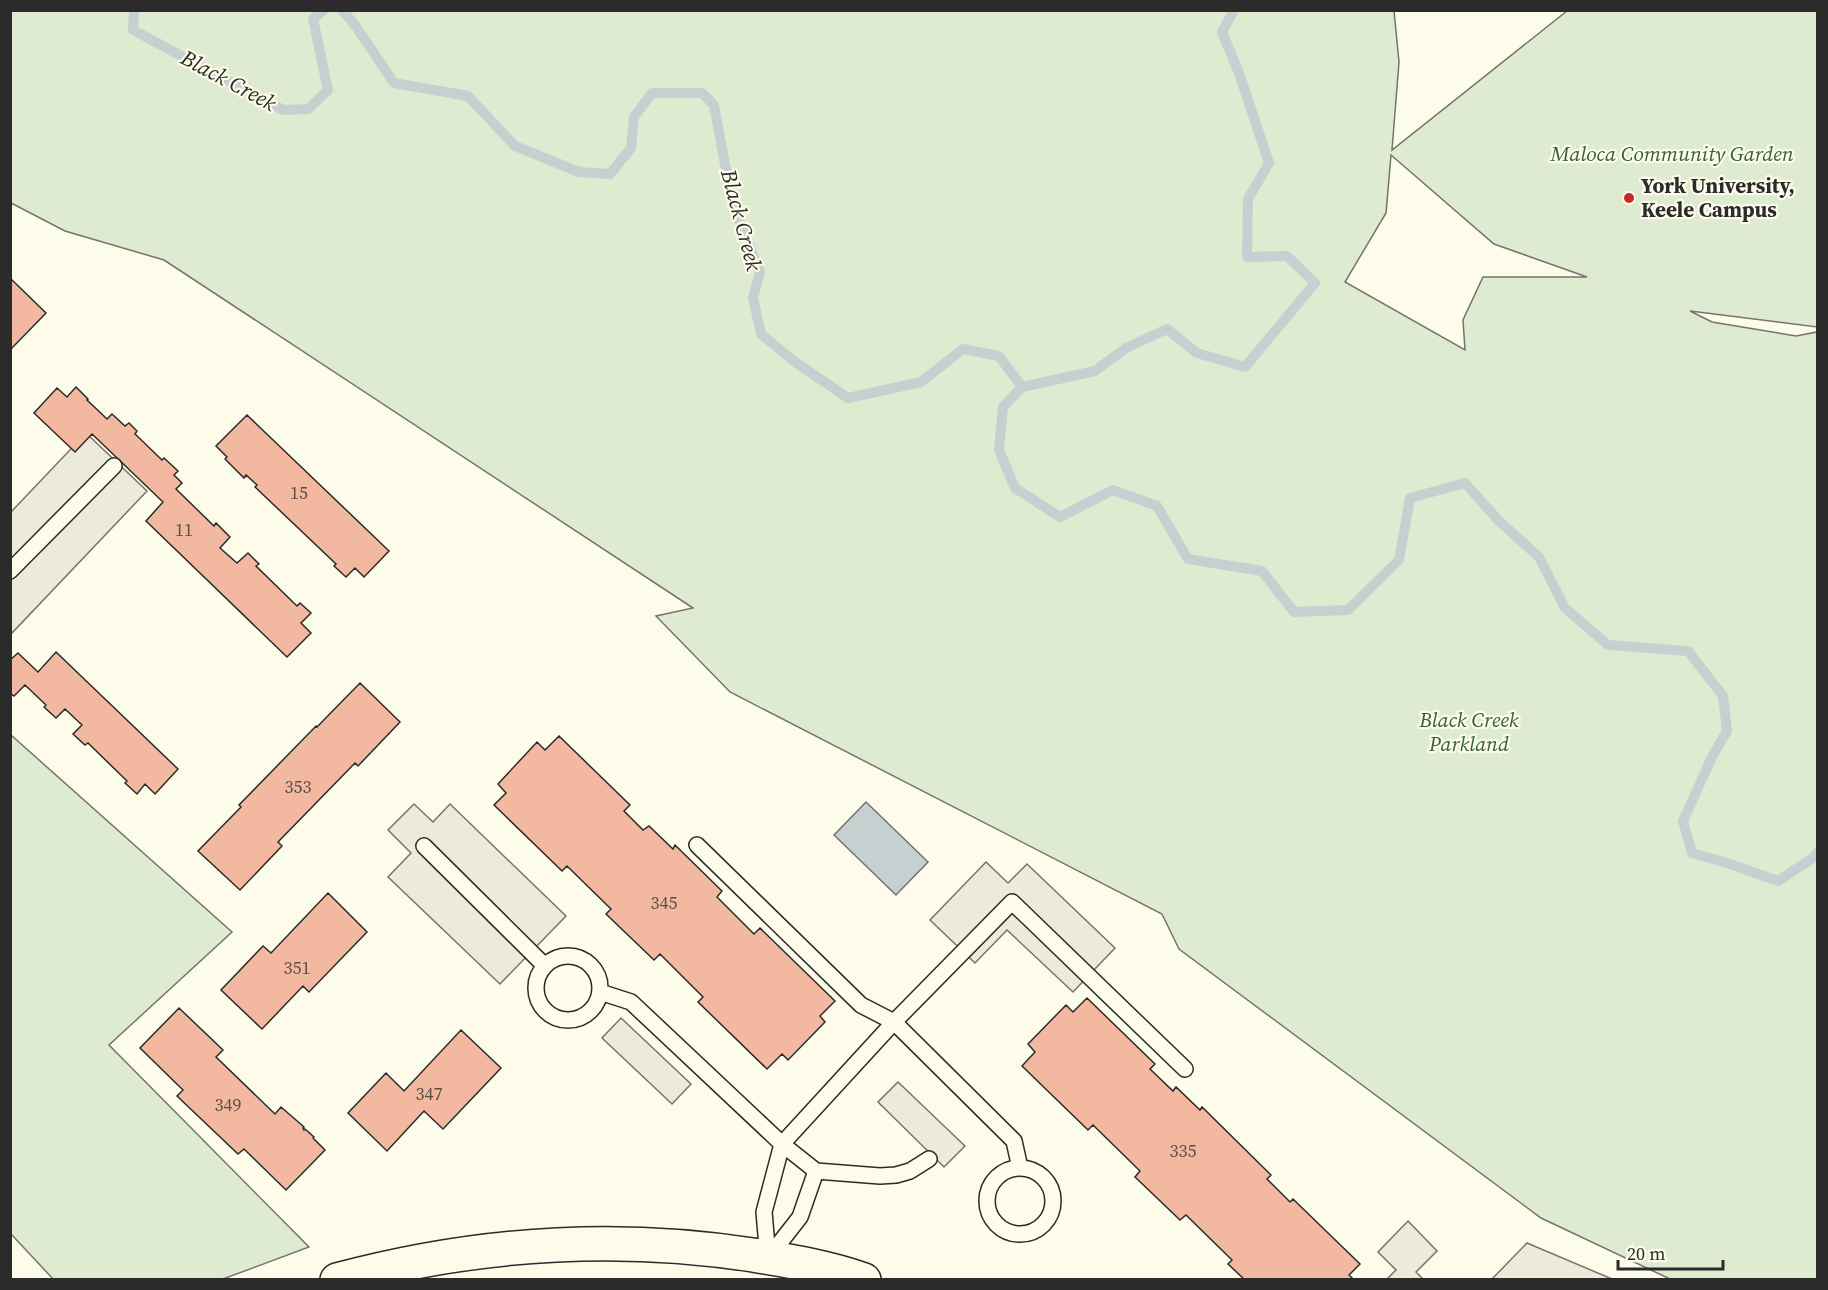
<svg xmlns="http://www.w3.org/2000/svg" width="1828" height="1290" font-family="'Source Serif 4',serif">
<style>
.green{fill:#deebd1;stroke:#74746e;stroke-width:1.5;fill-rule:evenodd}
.parking{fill:#eceadb;stroke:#74746e;stroke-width:1.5}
.water{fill:#c7d0d0;stroke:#74746e;stroke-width:1.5}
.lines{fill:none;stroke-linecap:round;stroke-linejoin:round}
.stream{stroke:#c7d0d0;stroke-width:10}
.building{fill:#f2b8a0;stroke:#2b2b2b;stroke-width:1.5}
.service-casing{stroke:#2b2b2b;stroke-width:18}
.tertiary-casing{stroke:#2b2b2b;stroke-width:36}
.service{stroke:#fdfbea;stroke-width:15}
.tertiary{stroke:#fdfbea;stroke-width:33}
.poi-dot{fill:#c62828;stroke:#fdfbea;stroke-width:2}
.labels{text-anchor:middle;stroke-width:4.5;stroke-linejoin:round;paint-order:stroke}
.number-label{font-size:18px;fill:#5d4e48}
.park-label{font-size:21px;font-style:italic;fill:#34623c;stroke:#fdfbea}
.poi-label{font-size:21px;font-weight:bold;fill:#2b2b2b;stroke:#fdfbea;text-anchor:start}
.water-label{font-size:22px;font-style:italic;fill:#2b2b2b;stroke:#fdfbea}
</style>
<rect width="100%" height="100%" fill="#fdfbea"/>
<!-- green -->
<path class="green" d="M10 11H1394L1399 62 1392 150 1567 11H1817V327L1690 311 1712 322 1796 336 1817 332V1279H1670L1541 1218 1179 949 1162 914 730 692 656 616 693 608 164 260 65 231 11 203ZM1391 155 1494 244 1587 277H1483L1463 320 1465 350 1345 282 1386 213Z
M11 735 232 932 109 1045 309 1247 223 1279 54 1280 11 1234Z"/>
<!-- parking -->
<path class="parking" d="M86 433 147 491 11 634V512Z
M414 804 433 822 450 804 566 916 500 984 388 877 411 853 388 830Z
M986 862 1008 883 1027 864 1115 948 1073 992 1007 930 975 963 930 920Z
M621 1018 691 1084 672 1104 602 1038Z
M898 1082 965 1146 944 1167 878 1102Z
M1408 1221 1437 1251 1416 1272 1423 1279H1387L1396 1270 1378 1252Z
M1527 1243 1612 1279H1492Z"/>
<!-- water -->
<path class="water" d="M866 802 928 862 896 895 834 835Z"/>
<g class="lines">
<!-- stream -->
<path class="stream" d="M134 10 133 30 283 110 308 109 328 90 313 19 324 10
M342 10 355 25 394 83 468 96 515 146 579 172 610 174 631 148 634 117 652 93H702L714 105 725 164 738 217 760 272 753 298 761 334 795 362 848 398 921 382 963 349 999 356 1022 387
M1022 387 1003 407 999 450 1015 488 1060 517 1113 490 1157 506 1188 559 1262 571 1294 612 1348 610 1399 560 1410 498 1465 483 1499 521 1539 557 1565 608 1608 645 1688 651 1723 696 1727 731 1712 757 1683 821 1692 853 1727 863 1778 881 1814 857 1818 852
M1022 387 1095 371 1126 348 1167 329 1197 353 1245 367 1315 283 1287 256 1247 257 1248 199 1269 163 1239 73 1222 32 1234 10"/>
</g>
<!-- building -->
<path class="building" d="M10 278 46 313 12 348 10 346Z
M76 387 88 399 87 400 107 419 112 414 125 426 129 423 137 431 135 434 162 460 164 458 178 471 174 475 182 483 176 489 214 526 216 523 230 537 220 548 237 563 248 553 259 564 256 566 297 606 300 603 311 613 301 623 311 633 287 657 146 521 163 502 92 434 75 452 34 413 57 388 67 397Z
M247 415 389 551 364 577 355 568 346 577 334 566 336 564 255 487 257 485 246 475 244 478 225 459 227 457 216 446Z
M56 652 178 769 155 794 145 784 137 794 125 783 127 781 88 743 85 745 73 734 82 725 65 709 56 718 44 707 46 705 25 685 14 696 10 693V660L18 653 38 672Z
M360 683 400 722 358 766 355 763 278 842 282 846 240 890 198 851 241 807 239 805 316 726 317 727Z
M559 736 630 805 624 811 643 830 649 826 673 849 675 845 722 891 717 897 754 934 760 928 835 1001 820 1016 825 1022 788 1060 782 1054 767 1069 698 1002 703 997 660 954 654 960 606 914 611 909 567 866 562 871 494 805 506 793 498 784 537 742 545 750Z
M328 893 367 932 309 992 303 986 262 1029 221 990 263 946 271 953Z
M1087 998 1155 1064 1150 1069 1173 1091 1176 1087 1200 1110 1202 1107 1271 1175 1267 1179 1290 1202 1293 1199 1360 1264 1349 1275 1354 1280H1245L1228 1264 1232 1260 1186 1215 1180 1220 1135 1177 1140 1171 1093 1125 1088 1130 1022 1066 1035 1052 1028 1044 1066 1005 1073 1012Z
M179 1008 223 1050 216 1057 275 1114 281 1107 304 1127 303 1128 304 1130 305 1129 314 1137 313 1138 325 1150 286 1190 244 1149 238 1154 177 1096 183 1090 140 1048Z
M461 1030 501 1068 443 1129 424 1111 387 1151 348 1113 386 1073 404 1091Z"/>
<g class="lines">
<defs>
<path id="service" d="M10 571 114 466
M697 845 861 1005 894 1022 1014 1141 1020 1168
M424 846 544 965
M536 988a32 32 0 1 1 64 0a32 32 0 1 1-64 0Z
M600 992 631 1002 782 1144 816 1171 880 1176 896 1175 910 1171 929 1159
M987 1201a33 33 0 1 1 66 0a33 33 0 1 1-66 0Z
M768 1258 764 1212 782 1144 894 1022 1012 902 1185 1069
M768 1258 800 1217 816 1171"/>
<path id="tertiary" d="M337 1280C475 1243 611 1233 753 1255 790 1261 828 1267 864 1280"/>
</defs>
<!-- service casing -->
<use href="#service" class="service-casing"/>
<!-- tertiary casing -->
<use href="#tertiary" class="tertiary-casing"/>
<!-- service -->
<use href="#service" class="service"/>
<!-- tertiary -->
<use href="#tertiary" class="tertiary"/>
</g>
<!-- markers -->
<circle class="poi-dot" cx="1629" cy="198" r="6"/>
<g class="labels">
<!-- number labels -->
<g class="number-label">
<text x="299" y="499">15</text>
<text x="184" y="536">11</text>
<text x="298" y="793">353</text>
<text x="664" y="909">345</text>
<text x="297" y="974">351</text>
<text x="429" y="1100">347</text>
<text x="228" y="1111">349</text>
<text x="1183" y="1157">335</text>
</g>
<!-- park labels -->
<g class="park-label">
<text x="1672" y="161">Maloca Community Garden</text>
<text x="1469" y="727">Black Creek<tspan x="1469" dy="24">Parkland</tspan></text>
</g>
<!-- poi labels -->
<g class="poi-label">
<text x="1641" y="193">York University,<tspan x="1641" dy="24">Keele Campus</tspan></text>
</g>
<!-- water labels -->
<g class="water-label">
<text transform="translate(229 80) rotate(28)" y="8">Black Creek</text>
<text transform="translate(742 220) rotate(75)" y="8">Black Creek</text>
</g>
</g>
<!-- border -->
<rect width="1828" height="1290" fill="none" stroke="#2b2b2b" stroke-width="24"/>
<!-- scale -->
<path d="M1618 1260v9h105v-9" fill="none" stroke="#2b2b2b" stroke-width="3"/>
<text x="1627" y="1260" font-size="18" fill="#2b2b2b" stroke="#fdfbea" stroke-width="4.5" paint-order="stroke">20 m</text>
</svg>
